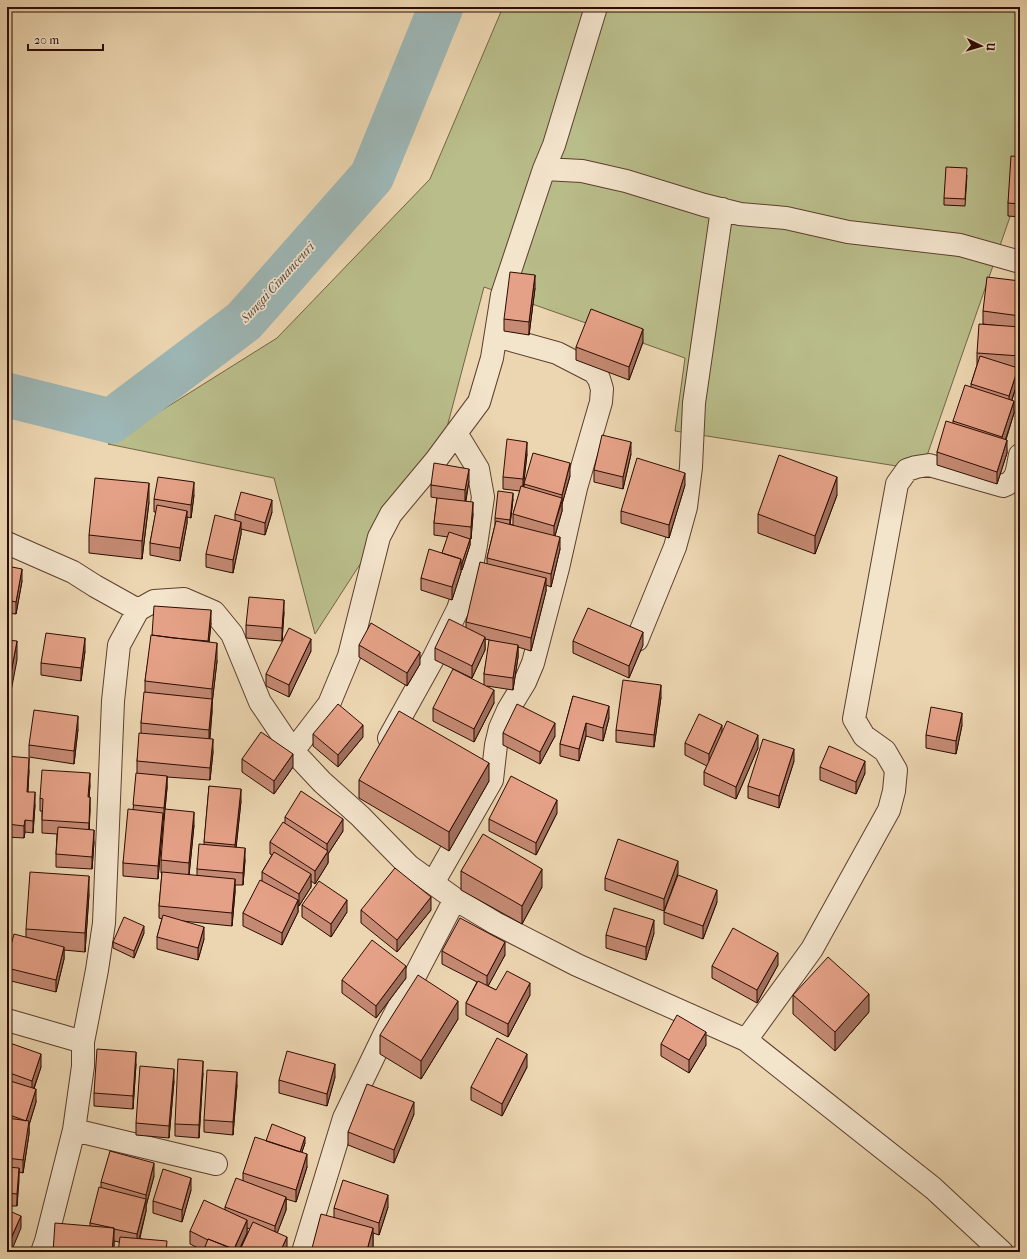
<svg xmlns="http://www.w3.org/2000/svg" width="1027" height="1259" font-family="'IM FELL French Canon',serif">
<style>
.green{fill:#b9bd8a;stroke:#726446}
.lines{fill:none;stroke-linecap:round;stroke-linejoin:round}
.river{stroke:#9db7b6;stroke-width:45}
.minor-casing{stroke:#5c3e2d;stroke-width:24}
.minor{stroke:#f3e4cc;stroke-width:22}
.wall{fill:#c58a74;stroke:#2c0b01;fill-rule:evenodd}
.shaded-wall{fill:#a0715e;stroke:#2c0b01}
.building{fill:#e5a187;stroke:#2c0b01}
.labels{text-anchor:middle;stroke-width:3.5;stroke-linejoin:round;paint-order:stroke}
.water-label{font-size:13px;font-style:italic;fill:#544740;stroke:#f3e4cc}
</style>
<rect width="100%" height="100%" fill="#ecd6b1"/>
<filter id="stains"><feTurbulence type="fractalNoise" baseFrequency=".005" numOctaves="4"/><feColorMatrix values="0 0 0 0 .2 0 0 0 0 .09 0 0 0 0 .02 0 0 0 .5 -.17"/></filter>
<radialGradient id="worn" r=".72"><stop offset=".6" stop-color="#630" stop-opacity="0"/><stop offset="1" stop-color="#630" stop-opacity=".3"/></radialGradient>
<!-- green -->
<path class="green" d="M503 7H1020V188L922 470 675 431 685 358 484 287 446 431 315 634 274 478 108 444 277 338 430 179Z"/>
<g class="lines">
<!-- river -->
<path class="river" d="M7 395 111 421 244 321 372 176 441 7"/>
<defs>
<path id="minor" d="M544 169 582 171 626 181 704 205 740 214 786 218 848 232 960 245 1020 262
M7 543 73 572 95 586 138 610
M637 640 675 547 686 507 691 467 694 403 722 209
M389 738 434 657 458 609 471 571 476 545 483 497 478 469 456 433
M293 751 329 704 349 656 379 537 391 514 436 460 479 402 492 358 502 295 544 169 554 145 596 7
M433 883 492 780 496 745 500 728 508 710 525 682 533 663 558 568 576 488 601 402 602 389 599 379 594 372 557 353 496 336
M7 1020 83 1042
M746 1040 812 949 889 810 894 791 896 770 885 751 864 736 854 719 897 484 907 470 916 467 929 465 1003 486C1018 481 1017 469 1020 455
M74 1130 216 1164
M42 1252 46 1241 74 1130 83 1066V1042L97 970 104 923 113 701 119 645 138 610 154 601 184 599 214 612 232 634 260 702 293 751 322 782 360 816 409 866 455 899 495 923 577 965 746 1040 933 1188 1002 1252
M303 1252 344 1118 385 1033 455 899"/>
</defs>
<!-- minor casing -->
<use href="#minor" class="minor-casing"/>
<!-- minor -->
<use href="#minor" class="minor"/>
</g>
<!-- wall -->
<path class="wall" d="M1020 157V217L1008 216V203Z
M967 175 965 206 944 205V198Z
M1020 281V369H1018V381L1012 400 1014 413 1006 440 1007 453 997 484 937 465V452L953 423V421L971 387V384L977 365V353L1000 326 983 324V311Z
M535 288 529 335 504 331V319Z
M643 342 629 380 576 360V347Z
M527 454 523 487H524V484L570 476 562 504V511L555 536 560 549 551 587 546 585V591L531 651 518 647V657L513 690 487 686 494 703 474 742 433 721V708L484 685V674L490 640 485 639V650L472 678 435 660V648L466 628V622L487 564V558L495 525V518L513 499 510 524 513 525V514L520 491 503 489V477Z
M631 454 623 489 594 482V470Z
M469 481 466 501 473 514 471 539H470V545L462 570 461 569V572L452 600 421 590V578L442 553 448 537 434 535V523L437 498 431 497V485Z
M685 485 669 538 621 523V511Z
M194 495 191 518 187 517V523L180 561 150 555V543L156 512H154V499Z
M837 495 815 554 758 533V514Z
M149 502 142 559 89 553V535Z
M272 512 265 535 241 529V534L233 573 206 567V554L235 520V514Z
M7 566 22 581 16 614 7 613Z
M284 612 282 641 246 638V625Z
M211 623 209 642 217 661 212 704V712L210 739 213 752 210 780 167 777V788L164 820H163L158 879 123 876V863L133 810 137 773V761L141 733V723L145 692V681L152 635Z
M573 641 643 645 629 678 573 653Z
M359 645 420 664 407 686 359 657Z
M85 651 81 681 41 675V663Z
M311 651 289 697 266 686V674Z
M573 696 609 718 603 741 586 736 579 761 560 756V744Z
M661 697 654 747 616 742V730Z
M962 725 956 754 926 748V735Z
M78 729 74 764 29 757V745Z
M722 731 758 748 736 799 704 785V772L707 766 685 755V743Z
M503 733 555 736 540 764 503 745Z
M313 734 363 737 338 767 313 746Z
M7 756 29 770 28 792 35 805 33 833 25 832 24 838 7 837Z
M242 759 293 767 274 794 242 772Z
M794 761 779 808 748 798V786Z
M820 767 865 773 856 794 820 780Z
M359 780 489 781 449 851 359 798Z
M90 785 89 797 90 810 89 829 94 842 92 869 56 867V854L57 834 42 833V811H40V798Z
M209 786 241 801 236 847 245 860 243 885H235V892L232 926 182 921 204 939 198 960 157 949V937L162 919 159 918V906L162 873H161V860L194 825 189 875 197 876V869L204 844Z
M557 813 536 855 489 831V819Z
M285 817 343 831 328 854V863L315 884 311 881V887L299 906H298V912L282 945 243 926V913L262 881V872L272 855 270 854V842L285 822Z
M461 871 542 887 522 924 461 890Z
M678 873 664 911 605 890V878Z
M89 894 85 952 64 950V959L56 992 7 980V960L26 937V929Z
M717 902 703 939 664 924V912Z
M302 905 347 912 331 937 302 917Z
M361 910H431L397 952 361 923Z
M144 933 134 958 113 948V942Z
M654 933 646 960 606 948V935Z
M442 951 505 955 488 986 496 990 530 995 508 1037 466 1015V1003L477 982 442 964Z
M778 965 757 1003 712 978V966Z
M406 978 376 1018 342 993V980Z
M793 995 869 1012 835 1051 793 1014Z
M458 1019 421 1079 380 1054V1035Z
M7 1042 41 1067 34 1089 36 1102 29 1125V1134L23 1173 19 1172 17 1206H7Z
M661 1044 706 1045 689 1073 661 1056Z
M136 1064 133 1109 94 1106V1093Z
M527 1067 502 1116 471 1100V1087Z
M203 1073 199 1138 175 1136V1124Z
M335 1077 327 1106 279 1093V1080Z
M174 1081 169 1138 136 1135V1123Z
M237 1085 233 1135 204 1132V1120Z
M414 1114 394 1163 348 1145V1132Z
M266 1141 305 1143 302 1152 307 1167 296 1202 286 1199V1210L277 1233 287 1250 286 1252H203L204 1251 190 1244V1231L225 1210V1207L243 1181V1173ZM247 1228 250 1229 240 1250V1252L238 1251 247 1233Z
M154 1176 146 1206V1211L140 1238 167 1252 114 1241V1246L90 1226V1223L101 1188V1182Z
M191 1190 182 1222 153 1213V1201Z
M388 1207 379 1235 373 1233V1246L372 1251 311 1252 334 1217V1208Z"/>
<!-- shaded-wall -->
<path class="shaded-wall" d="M535 275V288L529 335V322Z
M643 329V342L629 380V367Z
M1018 368V381L1009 408V396Z
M1014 401V413L1002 450V437Z
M1007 440V453L997 484V472Z
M527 442V454L523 491V479Z
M631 442V454L623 489V477Z
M570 463V476L562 504V511L554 539V526L562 501V495Z
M469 469V481L465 502V490Z
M685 473V485L669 538V525Z
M837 477V495L815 554V536Z
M194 482V495L191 518V505Z
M149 483V502L142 559V541Z
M513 493V499L510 526V520Z
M272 500V512L265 535V523Z
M473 502V514L471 539V527Z
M187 511V523L180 561V548Z
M241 522V534L233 573V560Z
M560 537V549L551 587V574Z
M470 539V545L462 570V563Z
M461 559V572L452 600V587Z
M22 569V581L16 614V602Z
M546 578V591L531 651V638Z
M284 600V612L282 641V628Z
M211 610V623L208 653V641Z
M643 632V645L629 678V666Z
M485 637V650L472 678V666Z
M85 638V651L81 681V668Z
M311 639V651L289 697V685Z
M17 641V660L7 712V694Z
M217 643V661L212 704V712L209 742V730L212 704V689Z
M518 645V657L513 690V678Z
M420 652V664L407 686V673Z
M661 685V697L654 747V735Z
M494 690V703L474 742V729Z
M609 706V718L603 741V728Z
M962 713V725L956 754V741Z
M78 716V729L74 764V751Z
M555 723V736L540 764V752Z
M586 723V736L579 761V749Z
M363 725V737L338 767V755Z
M722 725V738L709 766V754Z
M758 735V748L736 799V787Z
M213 739V752L210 780V768Z
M794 749V761L779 808V796Z
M293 754V767L274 794V781Z
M29 758V770L27 804V792Z
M865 761V773L856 794V782Z
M489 763V781L449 851V832Z
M90 773V785L88 810V797Z
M167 776V788L164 820V808Z
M241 789V801L235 858V845Z
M35 792V805L33 833V821Z
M90 797V810L89 836V823Z
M557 800V813L536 855V843Z
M194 812V825L189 876V863Z
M163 813V825L158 879V866Z
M343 819V831L328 854V863L315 884V871L327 853V844Z
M25 820V832L24 838V826Z
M94 830V842L92 869V857Z
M245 848V860L243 885V873Z
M678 861V873L664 911V899Z
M542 869V887L522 924V906Z
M311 874V887L299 906V894Z
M89 876V894L85 952V933Z
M235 879V892L232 926V913Z
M717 890V902L703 939V926Z
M431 897V910L397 952V940Z
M298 900V912L282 945V933Z
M347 900V912L331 937V924Z
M654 920V933L646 960V947Z
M144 926V933L134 958V951Z
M204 927V939L198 960V948Z
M505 942V955L487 988V976Z
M64 947V959L56 992V980Z
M778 953V965L757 1003V990Z
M406 966V978L376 1018V1006Z
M530 983V995L508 1037V1024Z
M869 994V1012L835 1051V1032Z
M458 1001V1019L421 1079V1061Z
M706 1032V1045L689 1073V1060Z
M136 1052V1064L133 1109V1096Z
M41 1054V1067L32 1093V1081Z
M527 1054V1067L502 1116V1104Z
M203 1061V1073L199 1138V1125Z
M335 1064V1077L327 1106V1094Z
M174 1069V1081L169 1138V1126Z
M237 1072V1085L233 1135V1122Z
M36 1089V1102L29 1125V1134L23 1173V1160L26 1121Z
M414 1102V1114L394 1163V1150Z
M305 1137V1143L299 1160V1154Z
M307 1154V1167L296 1202V1190Z
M154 1163V1176L146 1206V1211L137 1247V1234L146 1201V1195Z
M19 1168V1181L17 1206V1194Z
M191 1178V1190L182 1222V1210Z
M388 1195V1207L379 1235V1223Z
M286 1197V1210L275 1239V1226Z
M21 1216V1228L11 1252H7V1248Z
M247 1220V1233L238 1252H233Z
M114 1228V1246L113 1252H112Z
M373 1228V1246L371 1252 367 1250Z
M287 1237V1250L286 1252H280Z"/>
<!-- building -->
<path class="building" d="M1011 156 1020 157V204L1008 203Z
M946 167 967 168 965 199 944 198Z
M510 272 535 275 529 322 504 319Z
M987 277 1020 281V316L983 311Z
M591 309 643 329 629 367 576 347Z
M979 324 1020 327V356L977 353Z
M980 356 1018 368 1009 396 971 384Z
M965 385 1014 401 1002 437 953 421Z
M946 421 1007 440 997 472 937 452Z
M602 435 631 442 623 477 594 470Z
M507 439 527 442 523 479 503 477Z
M533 453 570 463 562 495 524 484Z
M779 455 837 477 815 536 758 514Z
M637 458 685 473 669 525 621 511Z
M434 463 469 469 465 490 431 485Z
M158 477 194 482 191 505 154 499Z
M95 478 149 483 142 541 89 535Z
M521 486 562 498 554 526 513 514Z
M498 491 513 493 510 520 495 518Z
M241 492 272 500 265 523 235 514Z
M437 498 473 502 471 527 434 523Z
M157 505 187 511 180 548 150 543Z
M215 515 241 522 233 560 206 554Z
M496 521 560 537 551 574 487 558Z
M449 532 470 539 462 563H461V559L442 553Z
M429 549 461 559 452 587 421 578Z
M480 562 546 578 531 638 466 622Z
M7 566 22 569 16 602 7 600Z
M249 597 284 600 282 628 246 625Z
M154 606 211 610 208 641 173 638 152 635Z
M588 608 643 632 629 666 573 641Z
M449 619 485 637 472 666 435 648Z
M371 623 420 652 407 673 359 645Z
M289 628 311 639 289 685 266 674Z
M46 633 85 638 81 668 41 663Z
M151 635 217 643 212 689 145 681Z
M7 640 17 641 7 694Z
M489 640 518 645 513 678 484 674Z
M453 669 494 690 474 729 433 708Z
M623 680 661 685 654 735 616 730Z
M144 692 212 699 209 730 141 723Z
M573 696 609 706 603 728 586 723 579 749 560 744Z
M338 704 363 725 338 755 313 734Z
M517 704 555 723 540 752 503 733Z
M931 707 962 713 956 741 926 735Z
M34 710 78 716 74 751 29 745Z
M399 711 489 763 449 832 359 780Z
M699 714 722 725 709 754 685 743Z
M727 721 758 735 736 787 704 772Z
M261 732 293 754 274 781 242 759Z
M139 733 213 739 210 768 137 761Z
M763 739 794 749 779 796 748 786Z
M829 746 865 761 856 782 820 767Z
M7 756 29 758 27 792H35L33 821 25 820 24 826 7 824Z
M42 770 90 773 88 797H90L89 823 42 820 43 799 40 798Z
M136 773 167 776 164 808 133 805Z
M511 776 557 800 536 843 489 819Z
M209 786 241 789 235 845 204 842Z
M301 791 343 819 327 844 285 817Z
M128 809 163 813 158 866 123 863Z
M165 809 194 812 189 863 161 860Z
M283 822 328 851 315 871 270 842Z
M58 827 94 830 92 857 56 854Z
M483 834 542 869 522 906 461 871Z
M618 839 678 861 664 899 605 878Z
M199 844 245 848 243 873 197 869Z
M274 852 311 874 299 894 262 872Z
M395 868 431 897 397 940 361 910Z
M30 872 89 876 85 933 26 929Z
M162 872 235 879 232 913 159 906Z
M678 875 717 890 703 926 664 912Z
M260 880 298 900 282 933 243 913Z
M319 881 347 900 331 924 302 905Z
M614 908 654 920 646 947 606 935Z
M163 915 204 927 198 948 157 937Z
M124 917 144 926 134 951 113 942Z
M460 918 505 942 487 976 442 951Z
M733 928 778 953 757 990 712 966Z
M14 934 64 947 56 980 7 968V960Z
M372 940 406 966 376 1006 342 980Z
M828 957 869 994 835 1032 793 995Z
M507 971 530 983 508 1024 466 1003 478 981 496 990Z
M418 975 458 1001 421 1061 380 1035Z
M677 1015 706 1032 689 1060 661 1044Z
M497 1038 527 1054 502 1104 471 1087Z
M7 1042 41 1054 32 1081 7 1072Z
M97 1049 136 1052 133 1096 94 1093Z
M287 1051 335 1064 327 1094 279 1080Z
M178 1059 203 1061 199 1125 175 1124Z
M140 1066 174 1069 169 1126 136 1123Z
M207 1070 237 1072 233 1122 204 1120Z
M7 1080 36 1089 26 1121 7 1114Z
M367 1084 414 1102 394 1150 348 1132Z
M7 1118 29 1121 23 1160 7 1158Z
M272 1124 305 1137 300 1152 266 1141Z
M255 1137 307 1154 296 1190 243 1173Z
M110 1151 154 1163 146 1195 101 1182Z
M7 1167 19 1168 17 1194 7 1193Z
M163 1169 191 1178 182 1210 153 1201Z
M236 1178 286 1197 275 1226 225 1207Z
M343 1180 388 1195 379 1223 334 1208Z
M99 1187 146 1199 137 1234 114 1229V1228L109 1227 90 1223Z
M204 1200 247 1220 234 1249 208 1239V1240L190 1231Z
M7 1210 21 1216 7 1247Z
M321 1214 373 1228 367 1250 375 1252H311Z
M253 1222 287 1237 280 1252H244L240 1250Z
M55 1223 114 1228 112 1252H53Z
M120 1237 167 1241 166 1252H118Z
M208 1239 240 1252H203Z
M7 1247 10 1248 9 1252H7Z"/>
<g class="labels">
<!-- water labels -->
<g class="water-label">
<text transform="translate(277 282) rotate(-48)" y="5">Sungai Cimanceuri</text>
</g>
</g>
<!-- margin -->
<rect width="1027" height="1259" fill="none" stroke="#ecd6b1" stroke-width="24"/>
<rect x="8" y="8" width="1011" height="1243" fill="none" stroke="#2c0b01" stroke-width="2"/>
<rect x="12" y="12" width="1003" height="1235" fill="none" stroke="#2c0b01"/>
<!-- north arrow -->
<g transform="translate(981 46) rotate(95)" stroke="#f3e4cc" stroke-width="3" paint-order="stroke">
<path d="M0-3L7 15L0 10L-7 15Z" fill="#2c0b01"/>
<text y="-6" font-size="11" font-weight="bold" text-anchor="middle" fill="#2c0b01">U</text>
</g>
<!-- scale -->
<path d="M28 44v6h75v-6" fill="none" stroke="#2c0b01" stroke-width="2"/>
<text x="34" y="44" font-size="12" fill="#2c0b01" stroke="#f3e4cc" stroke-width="3" paint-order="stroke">20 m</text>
<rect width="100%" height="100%" filter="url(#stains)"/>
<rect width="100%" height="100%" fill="url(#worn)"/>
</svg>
